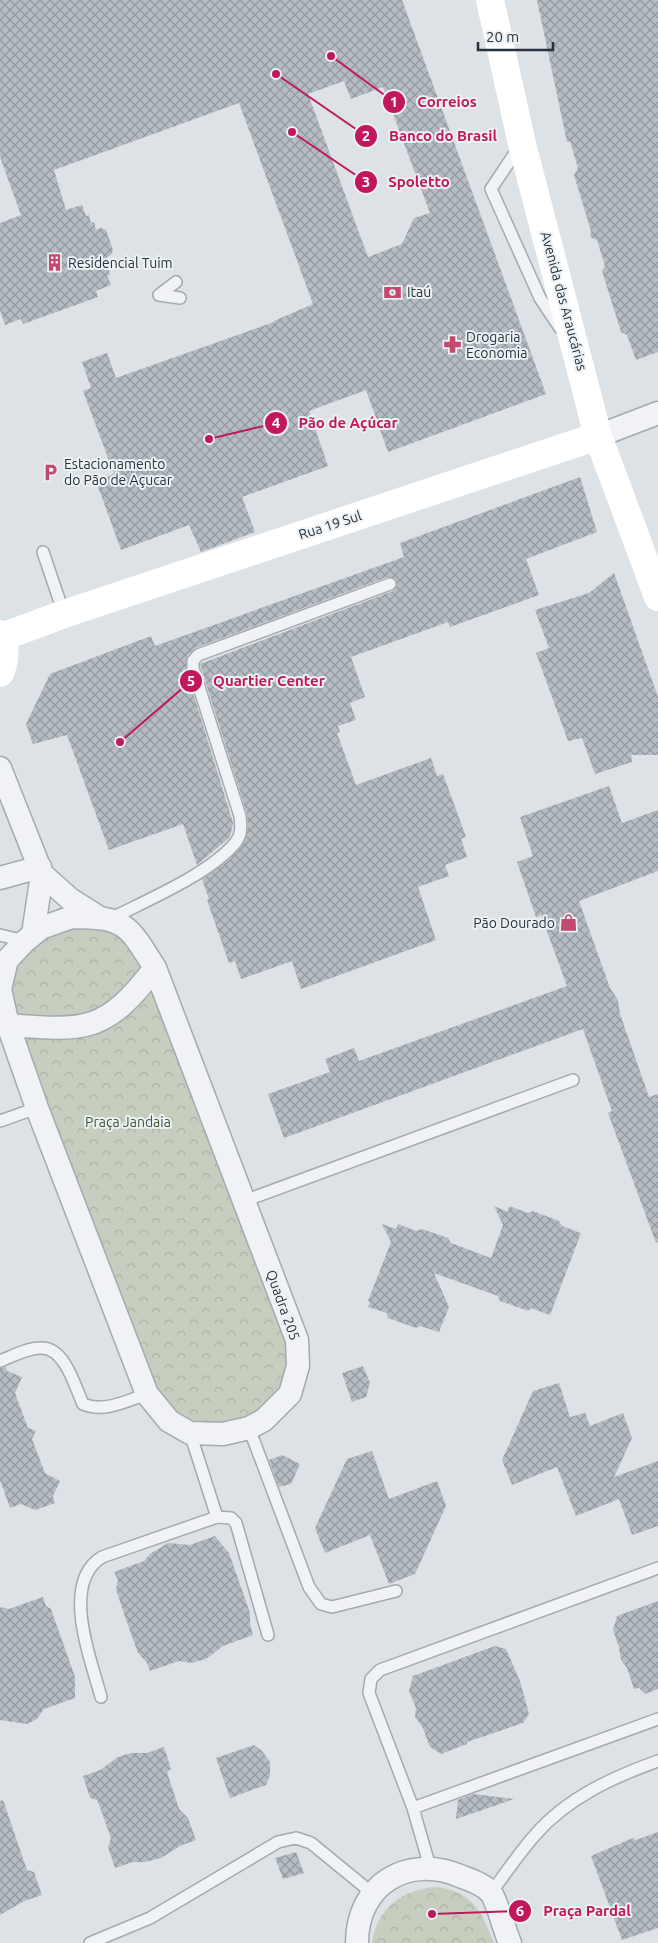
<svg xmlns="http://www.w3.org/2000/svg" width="658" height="1943" font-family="Ubuntu,sans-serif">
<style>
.park{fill:url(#park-crowns)}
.building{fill:url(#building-cross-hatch);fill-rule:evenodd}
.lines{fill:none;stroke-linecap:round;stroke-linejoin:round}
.lane-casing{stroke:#a3aab0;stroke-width:14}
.street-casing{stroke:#a3aab0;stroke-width:25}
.lane{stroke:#f0f2f5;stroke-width:11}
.street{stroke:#f0f2f5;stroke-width:22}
.secondary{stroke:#fff;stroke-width:28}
.labels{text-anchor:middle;stroke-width:4;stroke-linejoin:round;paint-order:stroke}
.poi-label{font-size:14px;fill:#28323c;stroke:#ecf1f4;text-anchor:start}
.street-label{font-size:14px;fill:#28323c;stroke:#ecf1f4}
.park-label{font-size:14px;fill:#415636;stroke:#ecf1f4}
.leader{fill:none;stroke:#c2185b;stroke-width:2}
.callout-dot{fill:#c2185b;stroke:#ecf1f4;stroke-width:2}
.mark-label{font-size:15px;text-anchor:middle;font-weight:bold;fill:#fff}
.callout-label{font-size:15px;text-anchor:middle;font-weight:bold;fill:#c2185b;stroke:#ecf1f4;stroke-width:4;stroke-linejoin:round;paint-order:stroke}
</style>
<defs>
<pattern id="park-crowns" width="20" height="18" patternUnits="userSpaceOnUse" patternTransform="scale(1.25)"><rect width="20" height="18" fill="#c6cfbf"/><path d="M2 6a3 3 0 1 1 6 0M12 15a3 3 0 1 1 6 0" fill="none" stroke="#aab2a5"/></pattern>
<pattern id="building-cross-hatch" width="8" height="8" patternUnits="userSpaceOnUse" patternTransform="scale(1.25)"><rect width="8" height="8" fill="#b5bcc2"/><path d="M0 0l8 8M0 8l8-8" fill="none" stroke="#93999f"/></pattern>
</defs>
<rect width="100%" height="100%" fill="#dde2e6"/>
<!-- park -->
<path class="park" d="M60 920 132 932 298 1366 249 1428 169 1421 8 1025 7 960Z
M437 1887C473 1892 482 1912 494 1943H372C376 1909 404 1888 437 1887Z"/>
<!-- building -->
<path class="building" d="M0 0H402L546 394 388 452 366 390 309 411 328 466 242 497 255 532 201 552 189 525 121 550 96 481 114 474 83 391 91 388 82 362 107 353 116 378 274 322V321L313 304 239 103 54 170 66 210 82 205 86 216 89 215 91 223 94 222 96 230 101 228 106 230 113 250 111 255 107 257V261L110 275H107L111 285 96 291 98 297 23 324 21 319 5 325 0 310V223L21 215 0 157ZM344 81 351 99 383 87 430 213 414 218 402 244 368 257 308 94Z
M537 0H658V352L636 360 627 335 621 332 602 271 605 266 597 240 590 237 591 231 574 175 578 168 570 141 567 142Z
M580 477 597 532 526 559 539 595 450 627 448 622 351 657 365 697 350 703 356 720 338 726 340 732 337 733 356 785 431 758 437 776 443 774 466 837 461 839 467 857 445 865 449 876 418 887 436 940 301 989 292 961 241 979 235 961 229 963 207 900 209 899 202 879 229 860 241 847 246 838 248 826 247 814 200 664 393 591 397 585 394 578 387 577 195 648 187 656 186 670 233 823 230 837 197 865 183 824 109 850 67 735 33 744 26 724 50 674 151 636 155 646 404 557 400 543Z
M614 573 658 697V755H631L632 762 595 774 582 738 568 741 536 653 549 648 535 610 589 593Z
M609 786 622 823 658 810V871L579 901 610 988 618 1000 620 1014 649 1097 658 1094V1242L656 1243 608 1113 612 1111 583 1029 284 1138 268 1094 330 1072 325 1059 354 1048 359 1061 567 986 541 915 536 917 517 862 533 856 520 817Z
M494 1206 508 1212 509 1206 528 1213 533 1211 559 1221 562 1226 581 1233 550 1315 531 1308 528 1311 500 1301 498 1296 434 1273 449 1307 439 1332 420 1326 416 1328 388 1318 387 1313 368 1307 370 1302 368 1301 391 1242 382 1224 396 1229 398 1224 416 1231 422 1229 448 1238 451 1243 491 1258 503 1225Z
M363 1366 370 1383 366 1397 352 1402 342 1373Z
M6 1367 7 1371 22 1377 15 1393 28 1428 36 1431 32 1439 45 1473 60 1481 53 1496 55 1503 35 1510 21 1504 10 1508 0 1480V1368Z
M559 1383 570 1417 585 1413 590 1426 623 1413 632 1438 614 1477 658 1461V1526L632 1535 619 1499 576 1516 557 1467 512 1485 502 1460 533 1391Z
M372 1451 389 1499 437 1481 446 1506 415 1574 389 1584 370 1535 325 1553 315 1528 347 1459Z
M282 1455 300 1464 291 1484 279 1487 269 1460Z
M215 1536 229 1553 250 1613V1624L253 1635 223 1646 206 1659 191 1663 179 1661 150 1671 147 1663 138 1653 123 1611 116 1589 118 1580 114 1572 144 1561 150 1554 168 1543 190 1545Z
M43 1597 46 1606 51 1609 75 1677V1698L44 1709 37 1719 27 1724 0 1720V1607L9 1609Z
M658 1601V1689L645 1694 639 1688 634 1689 627 1668 621 1660 619 1647 613 1630 617 1616Z
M495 1646 506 1649 520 1681 529 1714 523 1723 467 1742V1744L441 1754 430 1747 422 1726 415 1717 416 1708 409 1691 413 1676Z
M254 1745 262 1751 270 1762V1775L266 1785 230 1798 216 1758Z
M164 1747 171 1769 167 1772 179 1809 188 1818 196 1840 180 1846 161 1858 145 1862H133L115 1868 108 1847 111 1838 100 1807 97 1800 90 1798 83 1776 100 1770 118 1757 131 1753H147Z
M473 1794 514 1799 456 1819 458 1800Z
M3 1800 27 1870 34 1872 42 1895 24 1901 0 1915V1801Z
M658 1832V1928L622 1940 591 1856 633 1838 636 1840Z
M296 1852 304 1873 283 1879 275 1858Z"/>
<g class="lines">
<defs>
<path id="lane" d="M519 147 491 189 540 298 560 328
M159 295 180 298
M159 295 176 282
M43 552 64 614
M110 919C147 900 210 874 236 842 242 834 241 825 240 816L193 668V661L198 655 390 584
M0 935 25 941
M0 1121 37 1108
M244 1201 573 1080
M0 1361C13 1356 27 1348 41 1348 65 1347 75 1387 83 1404 104 1413 126 1401 147 1394
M249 1428 309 1587 321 1604 332 1607 396 1591
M217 1517 231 1518 236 1523 268 1635
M101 1697C91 1659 60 1583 102 1557L217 1517 190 1433
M413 1808 658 1719
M430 1867 413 1808 369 1693 371 1679 380 1670 658 1568
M491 1893C505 1874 519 1853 535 1835 567 1798 613 1777 658 1761
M90 1943 150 1918 278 1842 296 1838 311 1843 372 1893"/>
<path id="street" d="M598 436 658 413
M0 768 42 874 70 899 100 918
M0 878 40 867
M72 917C126 917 128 925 155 968L297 1340 298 1366 290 1394 264 1420 249 1428 223 1434 190 1433 169 1421 147 1394 37 1108 8 1025 0 989 7 960 25 941 41 928Z
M33 934 42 874
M8 1025C86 1031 105 1033 155 968
M357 1943C357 1884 408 1854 460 1876 470 1880 484 1884 491 1893 497 1901 505 1932 510 1943"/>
</defs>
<!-- lane casing -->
<use href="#lane" class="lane-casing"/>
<!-- street casing -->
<use href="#street" class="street-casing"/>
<!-- lane -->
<use href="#lane" class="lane"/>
<!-- street -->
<use href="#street" class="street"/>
<!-- secondary -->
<path class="secondary" d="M490 0 522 144 598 436 658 597
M0 634C7 648 5 660 0 673
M2 637 64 614 598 436"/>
</g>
<!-- icons -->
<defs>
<symbol id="building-bare" viewBox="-9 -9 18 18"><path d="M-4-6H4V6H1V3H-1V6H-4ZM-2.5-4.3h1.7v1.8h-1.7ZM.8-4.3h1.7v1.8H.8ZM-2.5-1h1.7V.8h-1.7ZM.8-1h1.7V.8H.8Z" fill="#c44970" stroke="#ecf1f4" stroke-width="2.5" paint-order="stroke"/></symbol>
<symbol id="bank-bare" viewBox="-9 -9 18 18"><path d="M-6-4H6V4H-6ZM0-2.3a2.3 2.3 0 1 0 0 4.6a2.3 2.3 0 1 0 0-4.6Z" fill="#c44970" stroke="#ecf1f4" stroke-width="2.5" paint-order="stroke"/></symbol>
<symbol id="pharmacy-bare" viewBox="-9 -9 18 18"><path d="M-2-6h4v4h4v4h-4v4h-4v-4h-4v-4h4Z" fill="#c44970" stroke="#ecf1f4" stroke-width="2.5" paint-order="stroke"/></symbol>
<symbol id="parking-bare" viewBox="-9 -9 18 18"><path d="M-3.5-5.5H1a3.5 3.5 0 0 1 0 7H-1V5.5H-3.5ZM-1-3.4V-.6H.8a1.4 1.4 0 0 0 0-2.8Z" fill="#c44970" stroke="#ecf1f4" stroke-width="2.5" paint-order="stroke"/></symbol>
<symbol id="shop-bare" viewBox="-9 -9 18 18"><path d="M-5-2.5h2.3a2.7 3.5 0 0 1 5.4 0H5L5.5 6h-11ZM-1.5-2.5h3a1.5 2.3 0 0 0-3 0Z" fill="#c44970" stroke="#ecf1f4" stroke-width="2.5" paint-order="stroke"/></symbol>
</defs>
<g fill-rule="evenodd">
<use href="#building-bare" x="42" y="250" width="25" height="25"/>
<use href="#bank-bare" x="380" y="280" width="25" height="25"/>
<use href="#pharmacy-bare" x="440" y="332" width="25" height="25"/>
<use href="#parking-bare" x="38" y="460" width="25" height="25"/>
<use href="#shop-bare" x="556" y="910" width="25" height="25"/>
</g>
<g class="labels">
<!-- poi labels -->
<g class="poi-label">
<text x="68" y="268">Residencial Tuim</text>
<text x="407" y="297">Itaú</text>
<text x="466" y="342">Drogaria<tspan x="466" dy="16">Economia</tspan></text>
<text x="64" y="469">Estacionamento<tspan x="64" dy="16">do Pão de Açucar</tspan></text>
<text x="555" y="928" text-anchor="end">Pão Dourado</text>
</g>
<!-- street labels -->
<g class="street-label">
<text transform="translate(564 301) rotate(75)" y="5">Avenida das Araucárias</text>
<text transform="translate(330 525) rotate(-18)" y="5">Rua 19 Sul</text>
<text transform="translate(283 1305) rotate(70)" y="5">Quadra 205</text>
</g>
<!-- park labels -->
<g class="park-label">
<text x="128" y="1127">Praça Jandaia</text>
</g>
</g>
<!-- callouts -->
<path class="leader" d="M331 56L394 102M276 74L366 136M292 132L366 182M209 439L276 423M120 742L191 681M432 1914L520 1911"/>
<g class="callout-dot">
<circle cx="331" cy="56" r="5"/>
<circle cx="276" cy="74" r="5"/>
<circle cx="292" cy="132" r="5"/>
<circle cx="209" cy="439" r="5"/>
<circle cx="120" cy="742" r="5"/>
<circle cx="432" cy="1914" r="5"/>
<circle cx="394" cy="102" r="12"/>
<circle cx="366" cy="136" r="12"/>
<circle cx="366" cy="182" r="12"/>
<circle cx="276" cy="423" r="12"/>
<circle cx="191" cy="681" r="12"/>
<circle cx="520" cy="1911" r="12"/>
</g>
<g class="mark-label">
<text x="394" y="107">1</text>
<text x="366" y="141">2</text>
<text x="366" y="187">3</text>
<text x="276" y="428">4</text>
<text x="191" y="686">5</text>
<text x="520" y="1916">6</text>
</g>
<g class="callout-label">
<text x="447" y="107">Correios</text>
<text x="443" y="141">Banco do Brasil</text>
<text x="419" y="187">Spoletto</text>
<text x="348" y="428">Pão de Açúcar</text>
<text x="269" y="686">Quartier Center</text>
<text x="587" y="1916">Praça Pardal</text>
</g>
<!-- scale -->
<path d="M478 42v8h75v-8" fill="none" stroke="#28323c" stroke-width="2.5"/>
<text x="486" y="42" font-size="15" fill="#28323c" stroke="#ecf1f4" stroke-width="4" paint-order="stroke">20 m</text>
</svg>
